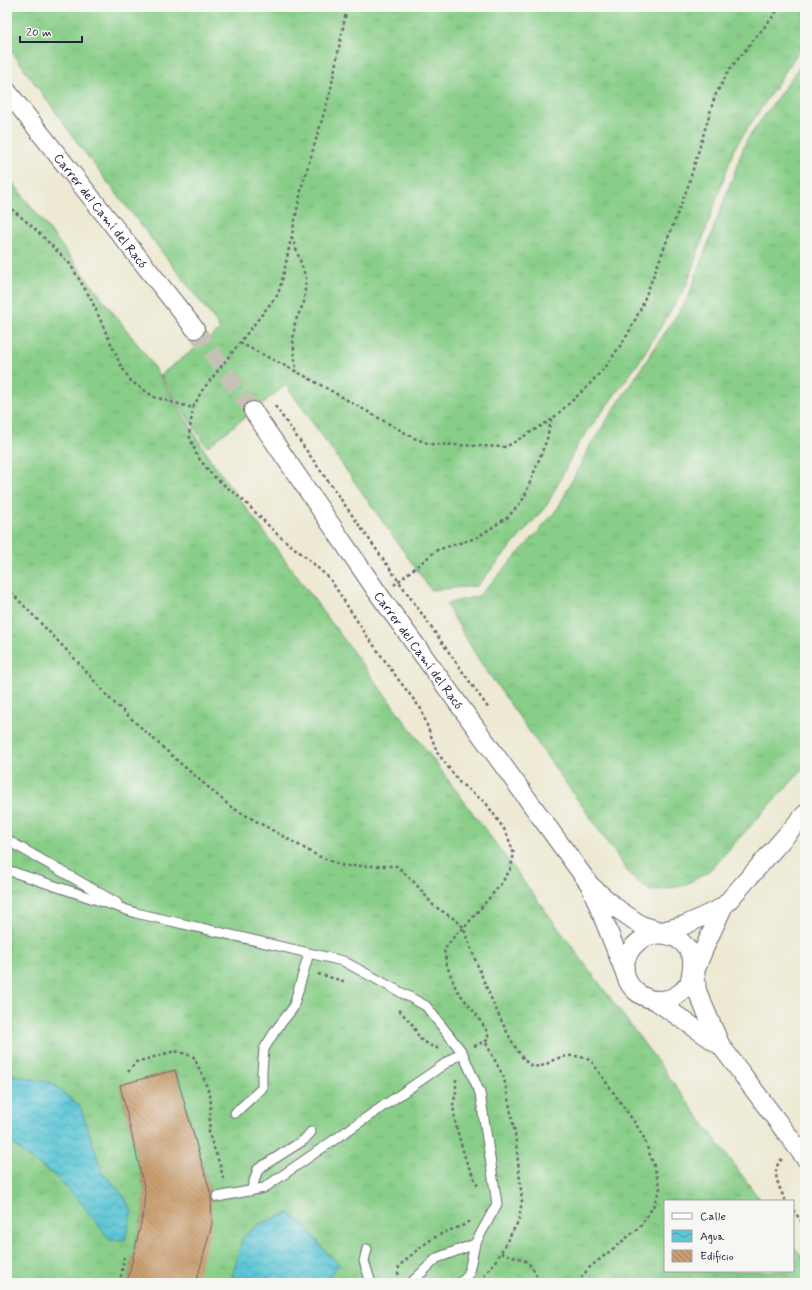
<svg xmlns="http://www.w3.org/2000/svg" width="812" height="1290" font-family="Mynerve,sans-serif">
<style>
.grass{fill:url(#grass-tufts);stroke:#557862}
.water{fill:url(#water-waves);stroke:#3f7488}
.building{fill:url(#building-back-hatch)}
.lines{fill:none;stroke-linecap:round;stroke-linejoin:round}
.street-tunnel{stroke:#c4c1b5;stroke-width:18;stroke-dasharray:18 9;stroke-linecap:butt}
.lane-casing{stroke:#696870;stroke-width:11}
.street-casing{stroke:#696870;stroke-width:20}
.path{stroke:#696870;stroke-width:2.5;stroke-dasharray:3 3;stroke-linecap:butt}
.lane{stroke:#fff;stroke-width:9}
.street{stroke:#fff;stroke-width:18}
.labels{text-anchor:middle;stroke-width:3;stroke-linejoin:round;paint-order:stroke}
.street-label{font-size:13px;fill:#22223b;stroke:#f6f6f2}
</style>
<defs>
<pattern id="grass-tufts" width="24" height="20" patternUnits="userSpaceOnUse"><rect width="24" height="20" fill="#88ce88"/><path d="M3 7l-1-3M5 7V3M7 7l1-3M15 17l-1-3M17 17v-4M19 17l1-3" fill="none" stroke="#75b176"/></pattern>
<pattern id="water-waves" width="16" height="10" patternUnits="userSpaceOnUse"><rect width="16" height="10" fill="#5cc6d6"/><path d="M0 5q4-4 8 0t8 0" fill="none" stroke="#4ca0af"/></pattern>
<pattern id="building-back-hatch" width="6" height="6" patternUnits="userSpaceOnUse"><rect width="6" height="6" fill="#ca9f70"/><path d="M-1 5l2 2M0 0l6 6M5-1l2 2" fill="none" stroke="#a4815d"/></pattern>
</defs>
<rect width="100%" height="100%" fill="#f6f6f2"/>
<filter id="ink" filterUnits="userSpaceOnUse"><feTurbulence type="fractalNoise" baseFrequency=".025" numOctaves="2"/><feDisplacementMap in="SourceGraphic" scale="8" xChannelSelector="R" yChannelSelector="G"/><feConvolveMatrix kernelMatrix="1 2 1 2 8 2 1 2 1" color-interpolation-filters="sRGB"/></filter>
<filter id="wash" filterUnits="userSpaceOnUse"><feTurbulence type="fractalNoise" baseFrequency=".012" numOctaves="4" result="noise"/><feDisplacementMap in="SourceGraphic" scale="16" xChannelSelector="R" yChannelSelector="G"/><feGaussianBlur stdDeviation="0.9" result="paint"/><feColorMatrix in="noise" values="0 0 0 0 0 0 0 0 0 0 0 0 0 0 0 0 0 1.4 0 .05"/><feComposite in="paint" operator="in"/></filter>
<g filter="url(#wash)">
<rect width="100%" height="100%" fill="#ede9d3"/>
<!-- grass -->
<path class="grass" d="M7 7H805V42L734 149 686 286 637 365 578 444 547 505 477 586 431 590 286 385 207 447 160 375 220 330 213 318 85 153 7 45Z
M805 59V767L708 872 683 886 650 891 631 876 587 813 479 660 446 604 479 596 538 532 558 508 591 444 688 298 746 141Z
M7 175 148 358 212 462 761 1201H665V1271H793V1245L805 1261V1283H196L211 1195 175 1070 120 1085 145 1191 143 1214 127 1283H7Z"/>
<!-- water -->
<path class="water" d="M7 1070 14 1075 52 1083 81 1108 102 1172 123 1195 132 1211 125 1240H110L78 1199 55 1176 25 1155 7 1137Z
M289 1213 307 1227 324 1250 339 1264 324 1283H231L242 1239 257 1225Z"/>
<g id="blocks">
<!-- building -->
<path class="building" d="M175 1070 211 1195 212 1224 196 1283H127L143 1214 145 1191 120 1085Z"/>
</g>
</g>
<g filter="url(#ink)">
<use href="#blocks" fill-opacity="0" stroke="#696870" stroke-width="1"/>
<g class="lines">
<!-- street-tunnel -->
<path class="street-tunnel" d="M195 329 253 411"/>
<defs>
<path id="lane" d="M7 840 117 903
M7 870 136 913 343 961 426 1006 462 1052 480 1093 497 1204 475 1244
M235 1113 262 1088V1071L264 1049 275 1031 293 1008 309 953
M251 1191 258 1169 304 1140 311 1132
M217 1197 264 1188 462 1052
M367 1249 364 1261 371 1283
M411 1283 437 1258 475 1244 468 1276 460 1283"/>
<g id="street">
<path id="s1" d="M7 91 195 329"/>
<path id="s2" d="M253 411 380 596 590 885"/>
<path d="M723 907 805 814"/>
<path d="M657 934 662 931 685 925 723 907C717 921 710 935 704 949 698 962 693 983 681 992 651 1016 610 982 630 951 646 926 685 930 692 959 693 967 691 973 690 980"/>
<path d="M625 973 590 885 619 910 641 925 664 932"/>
<path d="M656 1001 721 1046 697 991 695 969"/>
<path d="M721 1046 805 1158"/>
</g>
</defs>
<!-- lane casing -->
<use href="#lane" class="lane-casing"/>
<!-- street casing -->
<use href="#street" class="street-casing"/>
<!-- path -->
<path class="path" d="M7 205 34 228 70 264 91 299 121 366 131 381 154 397 193 408 201 392 278 294 283 277 302 186 330 93 347 7
M292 237 306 278 304 302 295 322 293 340 296 371
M240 343 303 375 414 438 430 444 506 447 551 420 587 387 607 365 628 334 641 308 688 186 715 96 729 70 775 14 779 7
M275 406 489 709
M394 585 437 550 476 538 508 517 524 498 547 439 551 420
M7 588 76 660 111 700 180 763 231 807 318 856 344 866H397L415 883 434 906 456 920 464 928 501 884 510 870 514 854 506 832 486 803 460 783 437 752 421 709 398 679 365 633 330 579 307 558 278 535 243 500 213 476 197 456 189 435 193 408
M318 974 347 982
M399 1010 412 1024 420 1039 431 1046 440 1049
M474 1046 488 1040V1033L476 1014 456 989 447 966 444 950 456 934 464 928 466 936C475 958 513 1062 533 1066 544 1068 546 1063 556 1059 568 1054 580 1055 591 1061L635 1123 643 1136 654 1166 660 1188 653 1207 639 1228 590 1267 579 1280 578 1283
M128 1072 136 1062 175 1051 193 1056 202 1074 211 1098 209 1134 220 1165 224 1182
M456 1079V1092L453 1105 456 1126 466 1161 478 1186
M782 1159C770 1170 779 1186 784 1198L786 1201
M793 1210 805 1226
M501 1253C526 1260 529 1258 540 1283
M398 1275 399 1266C410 1256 428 1240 441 1234 450 1229 462 1228 469 1221
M484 1276 497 1259 519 1220 522 1200 515 1133 504 1078 485 1041
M120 1283 124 1257"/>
<!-- lane -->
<use href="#lane" class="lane"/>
<!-- street -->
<use href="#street" class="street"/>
</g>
</g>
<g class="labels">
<!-- street labels -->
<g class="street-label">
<text dy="5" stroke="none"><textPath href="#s1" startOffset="152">Carrer del Camí del Racó</textPath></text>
<text dy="5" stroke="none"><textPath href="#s2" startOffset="291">Carrer del Camí del Racó</textPath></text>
</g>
</g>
<!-- margin -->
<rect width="812" height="1290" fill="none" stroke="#f6f6f2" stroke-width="24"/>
<!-- legend -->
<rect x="664" y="1200" width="130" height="72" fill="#f6f6f2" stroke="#a1a1a9"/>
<rect x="672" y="1213" width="20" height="6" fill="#ffffff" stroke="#a1a1a9"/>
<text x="700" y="1220" font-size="12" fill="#22223b">Calle</text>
<rect x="672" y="1230" width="20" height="12" fill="url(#water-waves)" stroke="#a1a1a9"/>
<text x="700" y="1240" font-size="12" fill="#22223b">Agua</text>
<rect x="672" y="1250" width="20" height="12" fill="url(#building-back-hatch)" stroke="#a1a1a9"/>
<text x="700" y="1260" font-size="12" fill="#22223b">Edificio</text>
<!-- scale -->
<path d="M20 36v6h62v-6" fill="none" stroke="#22223b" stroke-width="2"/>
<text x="26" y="36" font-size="12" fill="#22223b" stroke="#f6f6f2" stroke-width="3" paint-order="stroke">20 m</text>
</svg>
